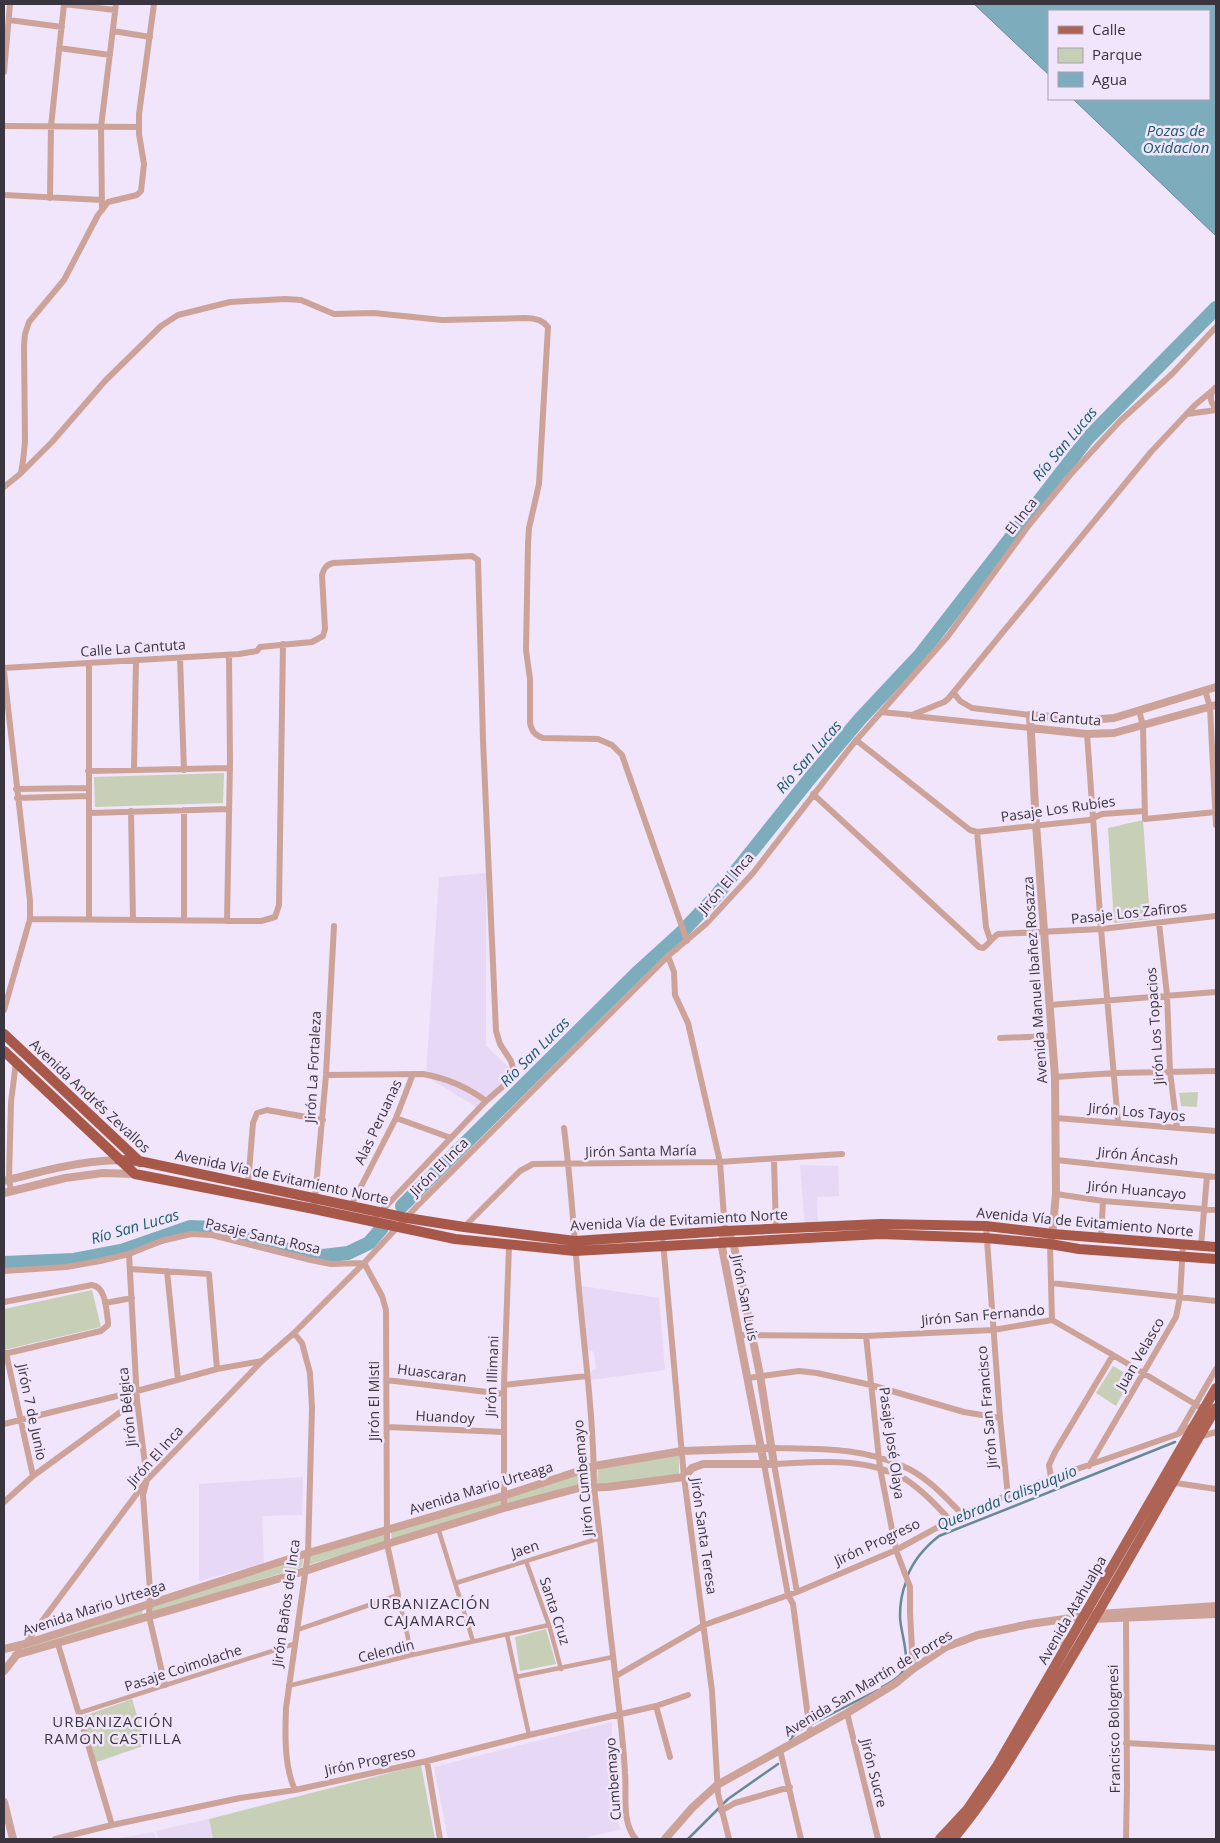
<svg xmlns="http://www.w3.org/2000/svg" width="1220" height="1843" font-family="'Open Sans',sans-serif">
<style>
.built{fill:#e7d8f5}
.green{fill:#c7cfb6}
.water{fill:#7dadbd;stroke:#698997}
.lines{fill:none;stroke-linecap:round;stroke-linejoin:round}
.stream{stroke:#698997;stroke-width:2.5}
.river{stroke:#7dadbd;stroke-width:14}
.pedestrian{stroke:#cda399;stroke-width:4.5}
.minor{stroke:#cda399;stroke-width:6}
.tertiary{stroke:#cda399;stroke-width:8}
.primary{stroke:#ae6454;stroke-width:10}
.trunk{stroke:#a85848;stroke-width:10}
.labels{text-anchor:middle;stroke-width:5;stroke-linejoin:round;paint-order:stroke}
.street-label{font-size:14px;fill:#3a353e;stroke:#f0e5fb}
.water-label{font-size:15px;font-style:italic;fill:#1b5c6d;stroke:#f0e5fb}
.neighbourhood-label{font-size:15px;letter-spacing:1px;fill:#3a353e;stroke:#f0e5fb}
</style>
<rect width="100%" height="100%" fill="#f0e5fb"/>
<!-- built -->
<path class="built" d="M486 873V1046L514 1072 481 1110 426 1076 439 877Z
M800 1165 838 1166 839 1196 817 1197 818 1228H805Z
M582 1286 659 1298 665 1370 591 1380 590 1374 592 1370 596 1369 594 1352 587 1349Z
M303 1477 302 1515 262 1516 264 1563 199 1581V1484Z
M612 1722 611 1793 615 1816 621 1829 580 1839H448L434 1767Z
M209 1819 213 1839H158L156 1831Z
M154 1832 156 1839H113Z"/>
<!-- green -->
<path class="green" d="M224 773 223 803 95 807 94 777Z
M1143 820 1150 919 1114 923 1108 828Z
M1198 1092 1197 1107 1181 1106 1179 1093Z
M92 1290 101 1327 4 1350V1309Z
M1113 1366 1132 1377 1116 1406 1096 1393Z
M679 1453V1478L597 1485 598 1463Z
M591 1469 593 1480 506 1505V1498Z
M501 1499 502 1506 392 1540 391 1532Z
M386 1533 387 1541 308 1565 309 1556Z
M303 1559 302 1567 150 1613 151 1606Z
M143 1609 142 1615 26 1650 34 1644Z
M546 1629 556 1664 520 1671 515 1637Z
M132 1699 146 1745 94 1763 81 1717Z
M421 1765 435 1839H213L209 1819Z"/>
<!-- water -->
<path class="water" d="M974 4H1216V236L1073 99H1209V11H1049V75Z"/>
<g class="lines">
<!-- stream -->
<path class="stream" d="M907 1577C914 1559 925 1547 939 1536L1175 1442
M882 1687C888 1684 894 1681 899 1676 914 1663 900 1634 900 1616 900 1605 902 1592 906 1582
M790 1739 798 1731 878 1690
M688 1839 728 1799 778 1764"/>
<!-- river -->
<path class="river" d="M402 1206 637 973 680 934 716 896 811 777 860 719 920 655 1088 438 1216 308
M4 1263 74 1260 121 1251 190 1227 214 1228 237 1237 301 1253 323 1256 348 1253 369 1243 382 1228"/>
<!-- pedestrian -->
<path class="pedestrian" d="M438 1528 473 1641
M526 1561 549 1625 561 1669
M456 1583 600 1538
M297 1630 398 1595 412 1655
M507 1635 529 1735
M516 1677 613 1657
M288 1686 412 1655 549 1625
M79 1713 294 1644"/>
<!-- minor -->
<path class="minor" d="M64 4 115 10
M9 20 62 27
M113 31 150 37
M59 48 110 55
M4 72 10 4
M4 126 139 127
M4 195 102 200
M50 198 51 126 64 4
M102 210 101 127 116 4
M1216 387C1209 393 1209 402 1216 408
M1187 414 1216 410
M21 473 23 461 25 442 24 345 25 334 29 322 64 280 98 215 108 202 137 195 141 191 144 164 139 134V114L154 4
M4 487 20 474 52 442 105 381 161 326 178 315 230 302 285 299 301 300 334 314 374 313 442 320 526 318C535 318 543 320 548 327L539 484 529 528 528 544 526 650 530 679V723C532 732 535 735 543 738L598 739 612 745 622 755 687 941
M180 658 184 770
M4 668 239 654 257 651 260 647 312 642 323 636 325 629 322 575C324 568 326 565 333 563L472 556 478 560 483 740 496 1031 500 1044 511 1061 514 1072 508 1082 486 1101 371 1222
M4 672 30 901V919L4 1010
M1205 690 1210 707 1216 825
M954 693 960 701 972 708 1030 715
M1139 710 1143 726 1145 819 1216 812
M881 712 912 715 944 702 948 699 1151 452 1195 405 1213 390
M913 716 1030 728
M1087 734 1101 929 1118 1122
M856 740 970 830 977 832 1089 820 1102 814 1145 811
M134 770 136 660
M88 771 230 768
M16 789 89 788
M813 794 979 947 983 948C989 944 992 938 998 934L1101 929 1216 916
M17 798 89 796
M131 811 133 920
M89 813 229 809
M977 832 986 927 990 939
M30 919 261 921 275 917 279 905 283 644
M89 919V663
M184 920V810
M227 921 230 762 229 655
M1159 923 1167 995 1170 1072 1177 1127
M668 956 674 972 675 995 688 1023 720 1162 725 1231
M1050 1005 1216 992
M1000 1038 1052 1036
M326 1075 423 1074C446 1078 467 1087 486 1101
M1055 1077 1115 1073 1216 1071
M396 1118 451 1138
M1056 1118 1216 1131
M564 1128C571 1182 574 1236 579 1290 585 1356 594 1422 594 1488 601 1543 606 1599 613 1655 617 1694 623 1733 625 1773 627 1793 621 1823 636 1839
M774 1160 776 1230
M1056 1160 1216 1177
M248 1184 253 1123 257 1113 267 1110 323 1120
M11 1191 9 1179 11 1102 16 1062
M1056 1194 1103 1201 1216 1210
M351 1206 396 1118 413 1074
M314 1209 326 1075 334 926
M986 1226 1000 1418 1008 1496
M464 1227 520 1171 533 1164 720 1162 842 1154
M1101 1237 1103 1201
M663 1242 684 1477 712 1691 718 1794 729 1839
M1050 1244 1052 1320
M1201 1246 1207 1176
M129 1254 137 1400 147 1480 143 1495 150 1590 149 1616 165 1685
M364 1263 382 1296 386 1310 387 1544 398 1595
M130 1269 209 1274 217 1369
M4 1271 66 1267 100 1261 129 1254 161 1241 191 1234 212 1235 311 1260 331 1264 364 1263
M167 1271 178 1380
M1051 1283 1216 1301
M4 1302 92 1285C106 1287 106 1309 108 1321V1325L101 1331 4 1354
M105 1303 132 1298
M294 1333 302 1343 310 1373 312 1408 308 1553 286 1708C285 1734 284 1766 295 1790
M740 1335 866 1336 993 1330 1052 1320 1113 1355 1205 1410
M866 1336 880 1468 896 1550 910 1587V1612L913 1669
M6 1353 33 1476
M748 1378 799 1371 817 1373 871 1385 964 1412 1000 1418
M386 1380 504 1394
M504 1385 587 1376
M4 1424 137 1391 217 1369 262 1361
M387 1427 503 1432
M1179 1433 1216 1369
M1199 1437 1216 1432
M772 1448C819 1449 866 1447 909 1469 930 1480 946 1498 962 1514
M764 1464 788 1595 793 1604 810 1732
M1089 1466 1176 1317 1180 1297 1183 1244
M1051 1478 1049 1465 1055 1452 1113 1355
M1169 1482 1216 1489
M4 1502 33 1476 137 1400
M504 1508V1385L509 1246
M797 1592 774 1464C817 1462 865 1456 905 1479 922 1490 936 1505 950 1520
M1058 1620 1064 1651
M25 1644 147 1480 262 1361 294 1333 364 1263 421 1202 668 956 706 924 753 873 853 744 948 636 1029 525 1070 475 1120 421 1172 374 1216 327
M58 1644 112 1825
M616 1676 704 1625 797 1592 896 1550 962 1514 1051 1478 1178 1434 1193 1425
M656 1706 670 1757
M847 1713 878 1839
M1126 1743 1216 1748
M780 1750 801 1839
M427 1761 440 1839
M721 1811 735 1803 790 1787
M55 1839 112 1825 240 1798 295 1790 427 1761 529 1735 656 1706 688 1695
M1126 1839 1127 1786 1126 1618"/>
<!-- tertiary -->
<path class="tertiary" d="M1030 728 1087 734 1114 733 1216 705
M4 1181C42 1171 79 1161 119 1160
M4 1193 65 1178 103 1173 135 1174
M1052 1237 1056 1194 1055 1077 1036 824 1030 715 1089 720 1114 718 1216 687
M723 1238 721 1242 764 1464
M1091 1619 1216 1614
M4 1649 25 1644 308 1553 503 1496 594 1466 682 1451 772 1448
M16 1655 305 1571 387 1544 504 1508 579 1488 608 1487 684 1477 692 1468 703 1464H774L760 1375 733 1241 725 1231
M4 1671 19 1652
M4 1802 13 1839
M665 1839 692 1808 717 1785 847 1713 896 1683 913 1669 946 1647 978 1635 1030 1624 1099 1614 1216 1606"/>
<!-- primary -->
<path class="primary" d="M940 1839 967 1810 997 1766 1216 1388
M953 1839C990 1795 1018 1746 1048 1697 1106 1602 1159 1504 1216 1408"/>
<!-- trunk -->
<path class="trunk" d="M4 1034 140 1162
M4 1051 135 1174 314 1209 455 1239 575 1251 880 1234 986 1238 1050 1244 1079 1249 1216 1259
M119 1160 139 1161 407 1218 464 1227 575 1241 725 1231 881 1224 986 1226 1053 1234 1216 1247"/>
</g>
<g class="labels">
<!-- street labels -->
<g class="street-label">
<text transform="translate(1021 516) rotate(-52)" y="5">El Inca</text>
<text transform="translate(133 648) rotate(-4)" y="5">Calle La Cantuta</text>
<text transform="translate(1066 718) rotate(4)" y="5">La Cantuta</text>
<text transform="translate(1058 809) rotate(-8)" y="5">Pasaje Los Rubíes</text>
<text transform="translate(726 883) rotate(-49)" y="5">Jirón El Inca</text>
<text transform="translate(1129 913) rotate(-6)" y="5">Pasaje Los Zafiros</text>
<text transform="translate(1035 980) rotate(-94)" y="5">Avenida Manuel Ibañez Rosazza</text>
<text transform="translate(1155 1026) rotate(-94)" y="5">Jirón Los Topacios</text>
<text transform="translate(313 1067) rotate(-87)" y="5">Jirón La Fortaleza</text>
<text transform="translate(90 1096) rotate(43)" y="5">Avenida Andrés Zevallos</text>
<text transform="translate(1137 1112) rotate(5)" y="5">Jirón Los Tayos</text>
<text transform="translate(378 1122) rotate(-65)" y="5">Alas Peruanas</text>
<text transform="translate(641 1151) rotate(-1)" y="5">Jirón Santa María</text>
<text transform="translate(1138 1156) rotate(6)" y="5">Jirón Áncash</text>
<text transform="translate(439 1167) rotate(-45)" y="5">Jirón El Inca</text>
<text transform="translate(282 1177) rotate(12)" y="5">Avenida Vía de Evitamiento Norte</text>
<text transform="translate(1137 1190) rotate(5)" y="5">Jirón Huancayo</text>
<text transform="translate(679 1220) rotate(-3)" y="5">Avenida Vía de Evitamiento Norte</text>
<text transform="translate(1085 1222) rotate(5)" y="5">Avenida Vía de Evitamiento Norte</text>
<text transform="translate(263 1236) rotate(13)" y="5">Pasaje Santa Rosa</text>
<text transform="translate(745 1298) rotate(79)" y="5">Jirón San Luis</text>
<text transform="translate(983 1315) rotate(-5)" y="5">Jirón San Fernando</text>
<text transform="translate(1140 1354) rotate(-60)" y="5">Juan Velasco</text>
<text transform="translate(432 1373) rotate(7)" y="5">Huascaran</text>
<text transform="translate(492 1376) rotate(-88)" y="5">Jirón Illimani</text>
<text transform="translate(374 1401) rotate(-90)" y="5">Jirón El Misti</text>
<text transform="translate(127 1407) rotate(-96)" y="5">Jirón Bélgica</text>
<text transform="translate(987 1407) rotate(-95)" y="5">Jirón San Francisco</text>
<text transform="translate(32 1412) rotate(78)" y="5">Jirón 7 de Junio</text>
<text transform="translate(445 1417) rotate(3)" y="5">Huandoy</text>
<text transform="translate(892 1443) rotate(82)" y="5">Pasaje José Olaya</text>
<text transform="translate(155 1456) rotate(-48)" y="5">Jirón El Inca</text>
<text transform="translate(583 1478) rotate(-95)" y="5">Jirón Cumbemayo</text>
<text transform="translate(481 1488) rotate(-17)" y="5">Avenida Mario Urteaga</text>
<text transform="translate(704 1536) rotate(82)" y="5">Jirón Santa Teresa</text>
<text transform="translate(877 1542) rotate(-25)" y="5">Jirón Progreso</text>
<text transform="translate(525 1549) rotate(-18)" y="5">Jaen</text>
<text transform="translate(286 1603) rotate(-82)" y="5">Jirón Baños del Inca</text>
<text transform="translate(94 1608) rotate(-18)" y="5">Avenida Mario Urteaga</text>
<text transform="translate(1072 1610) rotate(-60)" y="5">Avenida Atahualpa</text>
<text transform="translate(555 1611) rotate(72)" y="5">Santa Cruz</text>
<text transform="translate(386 1651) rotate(-14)" y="5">Celendin</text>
<text transform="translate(183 1668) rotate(-18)" y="5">Pasaje Coimolache</text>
<text transform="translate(868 1683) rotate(-31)" y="5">Avenida San Martín de Porres</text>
<text transform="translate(1114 1729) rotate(-91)" y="5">Francisco Bolognesi</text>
<text transform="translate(370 1761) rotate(-12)" y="5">Jirón Progreso</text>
<text transform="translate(874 1773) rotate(76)" y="5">Jirón Sucre</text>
<text transform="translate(613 1779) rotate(-94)" y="5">Cumbemayo</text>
</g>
<!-- water labels -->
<g class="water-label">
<text x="1176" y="136">Pozas de<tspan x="1176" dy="17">Oxidacion</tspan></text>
<text transform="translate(1065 444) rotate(-50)" y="5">Río San Lucas</text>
<text transform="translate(809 757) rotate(-49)" y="5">Río San Lucas</text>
<text transform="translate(535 1052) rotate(-45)" y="5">Río San Lucas</text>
<text transform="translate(135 1227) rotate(-16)" y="5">Río San Lucas</text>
<text transform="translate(1007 1498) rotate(-22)" y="5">Quebrada Calispuquio</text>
</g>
<!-- neighbourhood labels -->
<g class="neighbourhood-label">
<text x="430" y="1609">URBANIZACIÓN<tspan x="430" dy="17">CAJAMARCA</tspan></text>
<text x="113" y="1727">URBANIZACIÓN<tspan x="113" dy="17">RAMON CASTILLA</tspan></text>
</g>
</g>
<!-- border -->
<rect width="1220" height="1843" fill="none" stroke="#3a353e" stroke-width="10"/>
<!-- legend -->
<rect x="1048" y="10" width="162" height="90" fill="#f0e5fb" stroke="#a79faf"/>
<rect x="1058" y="26" width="25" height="8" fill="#ae6454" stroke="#a79faf"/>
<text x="1092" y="35" font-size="15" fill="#3a353e">Calle</text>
<rect x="1058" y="48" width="25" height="15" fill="#c7cfb6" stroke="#a79faf"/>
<text x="1092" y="60" font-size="15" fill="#3a353e">Parque</text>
<rect x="1058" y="72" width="25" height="15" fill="#7dadbd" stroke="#a79faf"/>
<text x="1092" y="85" font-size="15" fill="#3a353e">Agua</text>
</svg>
